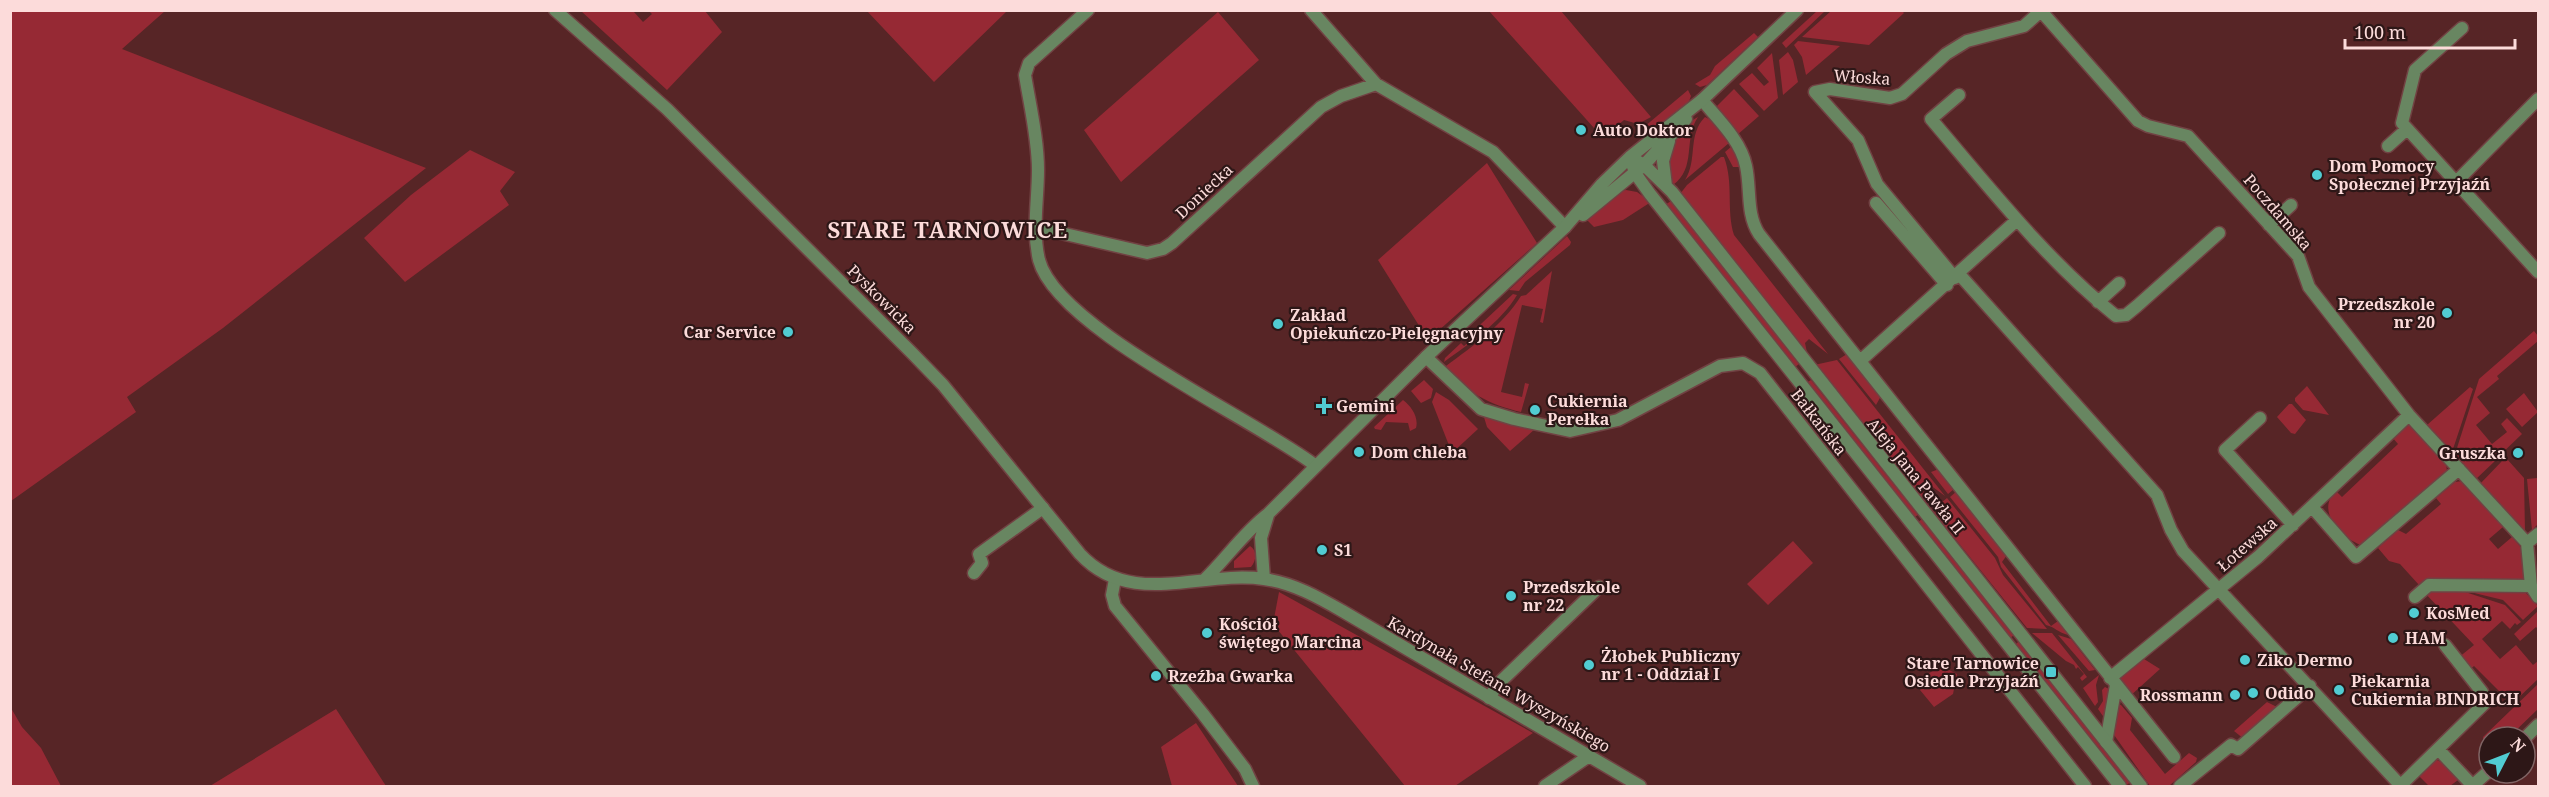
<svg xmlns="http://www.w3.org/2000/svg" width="2549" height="797" font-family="'Noto Serif',serif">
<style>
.green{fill:#962934}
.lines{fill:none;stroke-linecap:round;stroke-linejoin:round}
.minor-casing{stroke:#714243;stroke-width:15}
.tertiary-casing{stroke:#714243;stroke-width:15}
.minor{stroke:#688661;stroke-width:12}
.tertiary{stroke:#688661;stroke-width:12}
.poi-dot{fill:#51ccd2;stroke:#2d1717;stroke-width:2}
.labels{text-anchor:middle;stroke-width:4.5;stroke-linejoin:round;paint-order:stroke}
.street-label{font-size:16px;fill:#fcdbda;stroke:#2d1717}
.poi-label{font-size:16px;font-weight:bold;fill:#fcdbda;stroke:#2d1717;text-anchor:start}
.district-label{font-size:22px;font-weight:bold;letter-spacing:1.5px;fill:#fcdbda;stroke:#2d1717}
</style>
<rect width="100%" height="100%" fill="#572526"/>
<!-- green -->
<path class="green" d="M11 10 165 11 122 49 426 168 223 328 127 397 136 412 11 501Z
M581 11H635L634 12 643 22 652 14 649 11H705L722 32 667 90Z
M867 11H1007L934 82Z
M1489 11H1561L1651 117 1638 124 1624 120 1603 138Z
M1817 11H1825L1786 48 1782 43Z
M1902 11 1904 13 1869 45 1802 37 1831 11Z
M1218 12 1259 60 1121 182 1084 130Z
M1754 33 1758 37 1707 85 1700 87 1695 84 1710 75 1715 66Z
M1798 41 1840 46 1806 75 1802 57 1794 45Z
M1788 52 1793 60 1798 82 1783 95 1779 60Z
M1772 53 1778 98 1764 111 1739 84 1752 73 1764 86 1769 82 1757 68Z
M1734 89 1759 116 1737 135 1717 106Z
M1688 90 1691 96C1686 113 1662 127 1644 127Z
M1698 117C1683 139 1697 168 1673 185 1660 162 1675 128 1698 117Z
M1705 117 1713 121 1729 143 1685 180C1698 160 1687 135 1705 117Z
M1732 146 1737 153 1740 167H1733L1725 152Z
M470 150 515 172 500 191 509 205 405 282 364 238 411 195Z
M1721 157H1724C1734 184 1726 209 1734 235L1828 354 1809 339 1805 343 1808 357 1680 194 1687 185Z
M1487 163 1537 243 1428 340 1378 260Z
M1626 190 1637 192 1651 202 1623 220 1594 227 1586 219 1620 191Z
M1671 201 1799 364 1794 368 1665 205Z
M1567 236 1571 242 1570 245 1525 282 1519 291 1509 290Z
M1552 271 1543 323 1540 322 1543 309 1522 305 1501 392 1522 397 1525 383 1529 384 1521 412C1491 405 1465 393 1446 366 1473 346 1503 325 1521 296L1526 295Z
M1513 294 1517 295C1501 322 1469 344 1444 362L1445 358 1461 343 1464 346 1470 341 1467 337Z
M2534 331 2538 336V341L2497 376 2499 379 2477 397 2490 413 2476 425 2492 444 2507 432 2501 424 2507 418 2522 434 2497 458 2456 451 2479 379Z
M1847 354 1881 396 1876 405 1839 359Z
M1837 360 1945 496 1926 482 1922 486 1928 506 1814 365Z
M1424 380 1433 389 1431 398 1421 403 1411 391Z
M1811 380 1918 515 1913 518 1806 383Z
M2307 386 2329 415 2303 410 2295 401V398Z
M2470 387 2473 389 2453 449 2449 450 2427 425Z
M1436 392 1449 400 1478 429 1452 453 1432 402Z
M2524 393 2538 412 2522 427 2506 409Z
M1403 400C1411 406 1419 417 1416 428L1410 431 1408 423 1386 422 1381 430 1375 429 1374 427Z
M2289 404H2292L2306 420 2295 434 2291 433 2277 417Z
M1483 414 1535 429 1510 451 1487 427Z
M2409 425 2413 426 2446 463 2447 472 2361 545C2341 538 2315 510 2336 491L2342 497 2398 444 2392 437Z
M2454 455H2455L2495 461 2475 480Z
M2504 459H2507L2524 478 2525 532 2479 485Z
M1939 469 1954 489 1948 494 1931 472Z
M2537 478 2538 524 2532 530 2527 479Z
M2462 481 2503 527 2489 539 2498 549 2512 537 2524 551 2525 580 2522 582H2423L2419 585 2400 564 2389 561 2378 548 2398 530 2406 534 2441 504 2436 498 2455 482Z
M1957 491 2007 555 2002 562 2051 626 2058 621 2068 635C2057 632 2055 627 2046 625L2001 567 1998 557 1950 497Z
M1947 498 1995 558 2003 575 2047 629 2027 628 1932 510Z
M1922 519 2014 635 2009 639 1917 523Z
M1793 541 1813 563 1768 605 1747 584Z
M1250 546C1258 551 1256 561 1251 567L1234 568V561Z
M2456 589 2505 605 2521 622 2517 625 2515 623 2510 629 2502 621 2482 639 2500 659 2516 645 2533 665 2538 661V679L2512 704 2474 666 2469 670 2458 658 2474 645 2423 591Z
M2462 590 2524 591 2538 606 2523 620 2503 600Z
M1279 592 1533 733 1455 786H1405L1273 624Z
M2538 611V629L2536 627 2520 641 2514 634Z
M2032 633H2052L2087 677 2082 681 2080 678 2084 674 2078 667 2076 669 2074 665 2066 661Z
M2058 635 2071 639 2095 670 2089 671Z
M2019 641 2131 782 2125 786 2014 646Z
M2144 659 2160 669 2129 697 2120 680 2122 676Z
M1941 666 1957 674 1953 694 1934 707 1920 690 1926 675Z
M2099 675 2096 685 2098 702 2095 706 2083 688Z
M2538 684V709L2509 737H2489V754L2487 756 2483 737Z
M2105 687 2111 690 2105 719 2098 709 2103 701 2102 690Z
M2267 702 2277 707 2244 739 2234 731Z
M2117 705H2121L2132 718 2130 730 2165 774 2189 753 2197 758 2196 762 2169 786H2150L2112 732Z
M11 708 22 727 41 748 61 786H11Z
M336 709 386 786H210Z
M1196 723 1238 786H1172L1161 747Z
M2435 759 2443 763 2457 778 2458 780 2450 786H2429L2418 775Z"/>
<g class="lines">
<defs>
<path id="minor" d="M1088 10 1029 63 1025 75C1030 106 1038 139 1038 170 1038 200 1032 230 1039 260 1057 329 1255 419 1316 466
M1311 10 1376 84 1493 152 1565 227
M2041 11 2138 121 2148 126 2188 136 2298 256 2309 287 2409 415 2527 543 2538 534
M2462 28 2415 70 2402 123 2538 272
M1815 92 1830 89 1890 98 1902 94 1946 54 1967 41 2024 26 2042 10
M1815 92 1858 140 1877 184 1955 278
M1959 95 1931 119C1989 187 2046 260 2116 316L2126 315 2137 306 2219 233
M1702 100C1718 119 1741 141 1746 166 1751 189 1746 214 1759 234L2174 757
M2388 146 2407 129
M2456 182 2538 99
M1876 203 1947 285
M2269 225 2291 205
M1035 227 1147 253 1163 249 1172 243 1321 107 1341 96 1376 84
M1959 274 2157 495 2171 530 2183 551 2401 786
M2098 302 2119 283
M1426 357 1481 409 1514 419 1570 431 1618 420 1720 366 1743 363 1760 373 2085 786
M1860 361 2017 220
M2260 418 2225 450 2293 525
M2312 507 2356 557 2459 469
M2527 543 2531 586 2538 597
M974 573 982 563 979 554 1043 508
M1115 579 1112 595 1115 606 1203 714 1245 769 1253 786
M2415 597 2429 585 2531 586
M2110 678 2258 557 2409 415
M1489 698 1498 684 1599 587
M2106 742 2116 685
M2438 749 2473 786
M2180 786 2231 745 2238 749 2310 686
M2400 786 2485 703 2482 692 2445 645"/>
<path id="tertiary" d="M555 10 667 109 912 353 943 385 1080 554C1131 609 1200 570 1264 579 1293 583 1318 597 1344 612L1640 786
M1630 157 1644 165 1672 192 2141 786
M1630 157 1635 173 1650 194 2120 786
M1666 186 1663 161 1669 141
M1583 215 1644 165 1686 119
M1264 579 1261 538 1268 515
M1204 580C1226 559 1244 532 1268 514L1426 357 1565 227 1602 184 1630 157 1702 100 1797 10
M2525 738 2538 725
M1545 786 1589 756
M2472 786 2489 771"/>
</defs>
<!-- minor casing -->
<use href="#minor" class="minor-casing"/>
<!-- tertiary casing -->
<use href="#tertiary" class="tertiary-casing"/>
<!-- minor -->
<use href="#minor" class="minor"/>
<!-- tertiary -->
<use href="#tertiary" class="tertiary"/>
</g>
<!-- markers -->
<g class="poi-dot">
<circle cx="1581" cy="130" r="6"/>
<circle cx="2317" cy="175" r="6"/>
<circle cx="2447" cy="313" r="6"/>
<circle cx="1278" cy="324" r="6"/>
<circle cx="788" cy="332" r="6"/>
<path d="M1321 397h6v6h6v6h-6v6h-6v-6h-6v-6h6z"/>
<circle cx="1535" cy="410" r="6"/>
<circle cx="1359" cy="452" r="6"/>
<circle cx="2518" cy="453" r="6"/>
<circle cx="1322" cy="550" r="6"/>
<circle cx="1511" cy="596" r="6"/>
<circle cx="2414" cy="613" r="6"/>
<circle cx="1207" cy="633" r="6"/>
<circle cx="2393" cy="638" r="6"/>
<circle cx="2245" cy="660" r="6"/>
<circle cx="1589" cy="665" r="6"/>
<rect x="2045" y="666" width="12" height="12" rx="3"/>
<circle cx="1156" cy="676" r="6"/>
<circle cx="2339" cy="690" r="6"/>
<circle cx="2253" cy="693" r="6"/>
<circle cx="2235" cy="695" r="6"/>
</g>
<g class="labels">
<!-- street labels -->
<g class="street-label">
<text transform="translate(1862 77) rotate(4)" y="6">Włoska</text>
<text transform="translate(1204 191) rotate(-43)" y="6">Doniecka</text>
<text transform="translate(2278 212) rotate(49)" y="6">Poczdamska</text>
<text transform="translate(882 299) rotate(45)" y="6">Pyskowicka</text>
<text transform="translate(1819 422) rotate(52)" y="6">Bałkańska</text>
<text transform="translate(1916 476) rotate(51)" y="6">Aleja Jana Pawła II</text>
<text transform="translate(2247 544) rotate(-41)" y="6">Łotewska</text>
<text transform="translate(1499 684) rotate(30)" y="6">Kardynała Stefana Wyszyńskiego</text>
</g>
<!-- poi labels -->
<g class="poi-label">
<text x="1593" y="136">Auto Doktor</text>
<text x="2329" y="172">Dom Pomocy<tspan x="2329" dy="18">Społecznej Przyjaźń</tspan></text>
<text x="2435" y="310" text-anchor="end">Przedszkole<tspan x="2435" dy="18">nr 20</tspan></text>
<text x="1290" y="321">Zakład<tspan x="1290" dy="18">Opiekuńczo-Pielęgnacyjny</tspan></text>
<text x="776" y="338" text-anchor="end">Car Service</text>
<text x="1547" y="407">Cukiernia<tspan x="1547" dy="18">Perełka</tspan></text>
<text x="1336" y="412">Gemini</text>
<text x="1371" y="458">Dom chleba</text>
<text x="2506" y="459" text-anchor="end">Gruszka</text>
<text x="1334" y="556">S1</text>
<text x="1523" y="593">Przedszkole<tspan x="1523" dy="18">nr 22</tspan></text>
<text x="2426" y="619">KosMed</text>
<text x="1219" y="630">Kościół<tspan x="1219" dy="18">świętego Marcina</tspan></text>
<text x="2405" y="644">HAM</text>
<text x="1601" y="662">Żłobek Publiczny<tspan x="1601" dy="18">nr 1 - Oddział I</tspan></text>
<text x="2257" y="666">Ziko Dermo</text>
<text x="2039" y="669" text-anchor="end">Stare Tarnowice<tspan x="2039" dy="18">Osiedle Przyjaźń</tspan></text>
<text x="1168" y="682">Rzeźba Gwarka</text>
<text x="2351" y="687">Piekarnia<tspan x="2351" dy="18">Cukiernia BINDRICH</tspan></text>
<text x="2265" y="699">Odido</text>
<text x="2223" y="701" text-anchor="end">Rossmann</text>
</g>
<!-- district labels -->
<g class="district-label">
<text x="948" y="238">STARE TARNOWICE</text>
</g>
</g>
<!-- border -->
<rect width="2549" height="797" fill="none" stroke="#fcdbda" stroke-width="24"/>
<!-- north arrow -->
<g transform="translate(2507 755) rotate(48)"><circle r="28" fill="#2d1717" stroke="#806565" stroke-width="1.5"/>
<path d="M0-4.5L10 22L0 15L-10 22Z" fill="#51ccd2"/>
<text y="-9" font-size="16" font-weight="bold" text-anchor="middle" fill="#fcdbda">N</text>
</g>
<!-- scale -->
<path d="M2345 39v9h170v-9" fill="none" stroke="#fcdbda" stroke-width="3"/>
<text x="2354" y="39" font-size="18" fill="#fcdbda" stroke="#2d1717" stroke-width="4.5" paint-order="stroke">100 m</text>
</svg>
